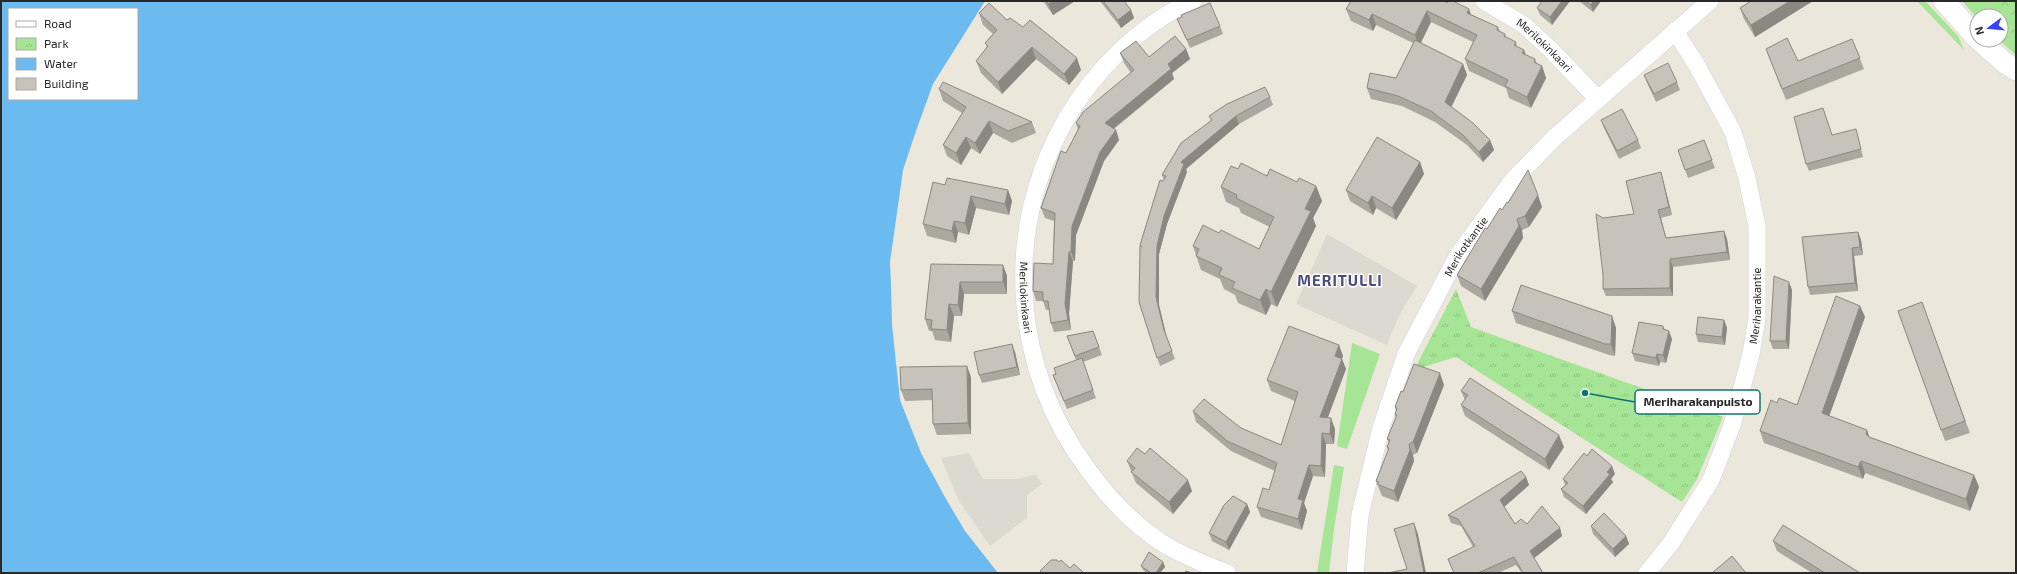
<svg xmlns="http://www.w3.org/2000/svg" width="2017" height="574" font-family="'Exo 2',sans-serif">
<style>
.grass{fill:#a6e496}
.forest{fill:url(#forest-crowns)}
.park{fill:url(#park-tufts)}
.plaza{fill:#dcd9d1}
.water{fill:#6bbbf0;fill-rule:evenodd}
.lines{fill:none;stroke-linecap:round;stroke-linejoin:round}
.minor-casing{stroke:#d0d1e2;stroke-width:18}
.tertiary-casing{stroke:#d0d1e2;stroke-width:22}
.minor{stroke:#fff;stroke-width:17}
.tertiary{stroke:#fff;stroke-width:21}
.wall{fill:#aba8a0}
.shaded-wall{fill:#8b8882}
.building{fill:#c7c3ba;stroke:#8b8882}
.labels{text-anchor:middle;stroke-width:3;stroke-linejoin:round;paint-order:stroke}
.street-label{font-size:11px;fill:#292929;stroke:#fff}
.district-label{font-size:15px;font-weight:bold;letter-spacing:1px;fill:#494b7a;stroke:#fff}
.leader{fill:none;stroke:#0f766e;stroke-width:1.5}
.callout-dot{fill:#0f766e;stroke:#fff;stroke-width:1.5}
.callout{fill:#fff;stroke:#0f766e;stroke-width:1.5}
.callout-label{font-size:12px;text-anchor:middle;font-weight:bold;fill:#292929}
</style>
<defs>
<pattern id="forest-crowns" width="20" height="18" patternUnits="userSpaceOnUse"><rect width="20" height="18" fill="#a6e496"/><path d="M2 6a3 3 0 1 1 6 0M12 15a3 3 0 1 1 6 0" fill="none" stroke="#8fc481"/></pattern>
<pattern id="park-tufts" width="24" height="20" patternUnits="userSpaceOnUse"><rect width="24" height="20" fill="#a6e496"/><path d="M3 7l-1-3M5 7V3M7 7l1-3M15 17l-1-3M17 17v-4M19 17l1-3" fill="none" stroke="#8fc481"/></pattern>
</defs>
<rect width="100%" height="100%" fill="#ece7db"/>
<!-- grass -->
<path class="grass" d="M1917 1H1925L1958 36 1964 50Z
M1962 1H1992L1998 16H1977V18Z
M2001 19 2016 36V55L1999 40H2001Z
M1352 343 1380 354 1347 449 1337 446Z
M1334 465 1344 467 1334 529 1329 573H1317Z"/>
<!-- forest -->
<path class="forest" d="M1992 1H2016V41L2001 21V16H1997Z"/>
<!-- park -->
<path class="park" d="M1456 289 1471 327 1723 417 1697 479 1682 502 1456 357 1414 370Z"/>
<!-- plaza -->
<path class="plaza" d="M1327 234 1417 286 1400 314 1387 345 1296 304Z
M969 453 983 479H1016L1036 475 1042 484 1027 495V518L990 546 959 501 941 458Z"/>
<!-- water -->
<path class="water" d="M1 1H985L933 84 916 131 903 170 890 262 891 285 892 325 900 400 921 453 946 499 965 531 998 573H1ZM9 9H137V99H9Z"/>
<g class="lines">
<defs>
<g id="minor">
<path id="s1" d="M1193 1C1140 24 1094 71 1065 121 1002 234 1012 368 1089 471 1110 500 1136 527 1167 546 1186 557 1207 565 1227 573"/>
<path id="s2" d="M1484 1 1524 25 1551 50 1597 98"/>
<path id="s3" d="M1355 573 1360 515 1381 428 1406 354 1458 255 1512 181 1554 138 1710 1"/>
<path id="s4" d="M1647 573 1671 543 1711 480 1732 425 1751 354 1757 318V226L1747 178 1733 132 1696 64 1675 31"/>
</g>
<path id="tertiary" d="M1944 1 1977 38
M1979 40 2005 63 2016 70"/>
</defs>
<!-- minor casing -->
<use href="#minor" class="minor-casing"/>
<!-- tertiary casing -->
<use href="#tertiary" class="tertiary-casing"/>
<!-- minor -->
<use href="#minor" class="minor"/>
<!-- tertiary -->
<use href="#tertiary" class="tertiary"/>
</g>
<!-- wall -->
<path class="wall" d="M1043 1H1075L1053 15Z
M1100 1H1124L1131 10 1134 18 1121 28Z
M1351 1 1472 15 1498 27 1500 32 1505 34 1506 38 1516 42 1517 47 1524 50 1526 55 1535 59 1537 64 1542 66 1546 78 1531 108 1509 98 1506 88 1469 71 1465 59 1473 42 1431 22 1421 43 1463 64 1467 75 1451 106 1490 140 1494 150 1483 162 1467 145 1435 122 1402 106 1371 99 1367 88 1396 78 1413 43 1376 25 1373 31 1351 21 1346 9Z
M1542 1H1570L1552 25 1540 15 1537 8Z
M1579 1H1601L1593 12Z
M1751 1H1813L1755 37 1744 19 1740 8Z
M979 13 1007 20 1081 70 1069 85 1036 59 1002 94 981 73 976 61 987 47 985 43 993 34 983 25Z
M1177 19 1220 26 1223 34 1190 48Z
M1852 39 1864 69 1786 100 1766 49 1798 61Z
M1186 49 1190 59 1172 73 1174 79 1114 129 1116 130 1119 140 1104 161 1076 235 1075 261H1073L1069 314 1071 330 1054 332 1051 323 1049 310H1046L1043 301H1036L1033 291 1053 264 1054 221 1045 218 1041 208 1066 153 1078 130 1076 123 1131 73 1124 63 1120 53 1149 57Z
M1644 75 1677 82 1680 90 1656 102 1647 83Z
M939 89 1032 122 1036 133 1012 143 993 133 980 154 971 148 961 165 947 156 943 145 962 113 943 101Z
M1270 97 1273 105 1239 124 1186 169 1187 172 1167 224 1159 254V305L1166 336 1175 359 1160 366 1139 302 1141 247 1140 245 1164 180 1162 175 1211 120 1209 116Z
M1601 120 1638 140 1641 148 1619 159 1604 128Z
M1833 135 1858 137 1863 157 1809 171 1806 164Z
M1704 140 1715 168 1688 178 1678 150Z
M1420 162 1424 174 1396 220 1376 208 1373 215 1350 201 1346 190Z
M1238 169 1316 186 1322 201 1313 218 1316 226 1277 307 1271 304 1266 315 1238 303 1235 295 1224 289 1220 279 1201 270 1193 246 1219 233 1259 249 1270 227 1241 213 1239 208 1226 202 1221 187Z
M1663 180 1672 215 1661 218 1666 238 1724 231 1727 239 1730 260 1673 267V296H1606L1603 289V218L1634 214Z
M945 185 1008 190 1012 201 1009 215 976 208 969 235 958 232 956 243 927 236 923 224Z
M1508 203 1542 207 1529 227 1522 230 1523 238 1485 301 1461 286 1457 275 1487 229 1502 210Z
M1858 232 1861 240 1863 255 1854 256 1858 291 1810 295 1808 287Z
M931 264 1003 265 1007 276V294H964L962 316H954L951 342 935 340 932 331H929L925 319Z
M1789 282 1792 290 1789 349H1773L1770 341Z
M1922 302 1970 433 1945 441 1898 311Z
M1860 306 1865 317 1829 416 1870 437 1974 475 1979 487 1970 511 1865 473 1863 479 1764 443 1760 431 1797 405Z
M1512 311 1612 316 1616 328 1615 356 1609 355 1516 323Z
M1724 320 1727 328 1725 345 1698 342 1696 334Z
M1663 326 1665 330 1672 339 1666 363 1660 362 1659 366 1635 361 1632 353Z
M1093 331 1102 355 1083 362 1096 398 1067 409 1053 375 1056 374 1076 360 1067 336Z
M1339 345 1343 356 1342 358V359L1346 369 1327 418 1335 429 1334 444H1326L1325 477 1313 476 1304 503 1307 511 1302 530 1261 517 1257 507 1269 490 1275 471 1231 451 1196 422 1193 411 1241 428 1281 445 1295 401 1271 391 1267 380Z
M1015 352 1020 375 982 383 979 375Z
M971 377V434L937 435 933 424V400L905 401 901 390Z
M1444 385 1417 453 1413 455 1414 461 1398 502 1382 496 1376 481 1388 451 1387 447 1389 443 1387 439 1396 418 1395 414 1396 411 1395 407 1403 392Z
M1461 391 1564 447 1549 470 1465 416 1461 405 1465 400Z
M1145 454 1192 491 1173 514 1136 483 1127 461Z
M1615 474 1611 479 1613 482 1586 514 1564 497 1561 489 1565 485 1563 479Z
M1526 477 1529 485 1504 507 1515 524H1527L1560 528 1562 536 1534 558 1543 573H1522L1516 565 1498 573H1454L1448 559 1473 547 1461 526 1451 523 1448 515Z
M1247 504 1250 512 1229 550 1212 541 1209 533Z
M1591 526 1626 536 1629 544 1615 557 1593 534Z
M1773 541 1860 573H1812L1777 551Z
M1163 562 1165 567 1160 573H1147L1143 570 1141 566Z"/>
<!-- shaded-wall -->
<path class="shaded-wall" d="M1053 1H1075L1053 15 1048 4Z
M1562 1H1570L1552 25 1550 17Z
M1593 1H1601L1593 12 1591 5Z
M1790 1H1813L1755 37 1751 25Z
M1469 9 1473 20 1467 13Z
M1131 10 1134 18 1121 28 1118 20Z
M1427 11 1431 22 1419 46 1415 35Z
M1372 14 1376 25 1373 31 1369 20Z
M1032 47 1036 59 1002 94 998 82Z
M1186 49 1190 59 1172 73 1174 79 1109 132 1105 123 1168 64Z
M1524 50 1528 61 1522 53Z
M1077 58 1081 70 1069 85 1064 74Z
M1463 64 1467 75 1449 112 1445 102Z
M1542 66 1546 78 1531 108 1527 97Z
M1236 116 1239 124 1186 169 1187 172 1167 224 1159 254V305L1167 338 1164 330 1156 297 1157 246 1164 216 1181 162Z
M989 121 993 133 980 154 975 143Z
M1116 130 1119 140 1104 161 1076 235 1075 261 1071 252 1072 226 1100 152Z
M966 137 971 148 961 165 956 153Z
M1490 140 1494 150 1483 162 1479 152Z
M1420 162 1424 174 1396 220 1392 208Z
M1661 172 1663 180 1672 215 1669 207Z
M1316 186 1322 201 1313 218 1316 226 1277 307 1271 292 1305 209Z
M1008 190 1012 201 1009 215 1005 204Z
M1538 195 1542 207 1529 227 1525 216Z
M971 196 976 208 969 235 965 223Z
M1372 196 1376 208 1373 215 1368 203Z
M1658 210 1661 218 1668 246 1666 238Z
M1517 219 1522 230 1523 238 1485 301 1481 289Z
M954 221 958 232 956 243 952 231Z
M1724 231 1727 239 1730 260 1727 252Z
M1858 232 1861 240 1863 255 1860 247Z
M1852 248 1854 256 1858 291 1855 283Z
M1069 252 1073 261 1069 314 1071 330 1068 320 1065 304Z
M1670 259 1673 267V296L1670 288Z
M1003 265 1007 276V294L1003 282Z
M960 282 964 294 962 316 958 305Z
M1789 282 1792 290 1789 349 1786 341Z
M1266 289 1271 304 1266 315 1260 300Z
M949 304 954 316 951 342 947 330Z
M1860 306 1865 317 1826 425 1822 413Z
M1612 316 1616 328 1615 356 1611 344Z
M1724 320 1727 328 1725 345 1722 337Z
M1669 331 1672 339 1666 363 1663 355Z
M1012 344 1015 352 1020 375 1017 367Z
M1339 345 1343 356 1339 366 1335 356Z
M1657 354 1660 362 1659 366 1656 358Z
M1342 359 1346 369 1324 428 1320 417Z
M967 366 971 377V434L968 423Z
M1440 373 1444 385 1417 453 1413 442Z
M1331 418 1335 429 1334 444 1330 434Z
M1867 430 1871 442 1866 434Z
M1322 433 1326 444 1325 477 1321 466Z
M1559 435 1564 447 1549 470 1545 459Z
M1409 444 1413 455 1414 461 1398 502 1394 491Z
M1861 461 1865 473 1863 479 1858 467Z
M1309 465 1313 476 1304 503 1307 511 1302 530 1298 519V499Z
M1612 466 1615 474 1611 479 1613 482 1586 514 1583 506 1607 472Z
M1974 475 1979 487 1970 511 1966 499Z
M1526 477 1529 485 1503 508 1500 500Z
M1188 480 1192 491 1173 514 1169 502Z
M1247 504 1250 512 1229 550 1226 542Z
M1414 523 1418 534 1426 573H1424Z
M1560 528 1562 536 1533 559 1530 551Z
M1626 536 1629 544 1615 557 1613 549Z
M1163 562 1165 567 1160 573H1156Z"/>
<!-- building -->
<path class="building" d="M1047 1H1053L1048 4Z
M1103 1H1124L1131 10 1118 20Z
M1351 1H1444L1447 3 1448 1H1453L1469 9 1467 13 1498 27 1497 30 1505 34 1504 36 1516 42 1514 45 1524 50 1522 53 1535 59 1534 62 1542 66 1527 97 1505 86 1508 80 1465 59 1477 35 1427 11 1415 35 1372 14 1369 20 1346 9Z
M1542 1H1562L1550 17 1537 8Z
M1585 1H1593L1591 5Z
M1751 1H1790L1751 25 1740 8Z
M989 3 1007 20 1010 18 1023 27 1030 20 1077 58 1064 74 1032 47 998 82 976 61 988 46 985 43 997 30 979 13Z
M1210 3 1220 26 1187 40 1177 19 1182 17 1181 15Z
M1175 36 1186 49 1168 64 1171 69 1105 123 1116 130 1100 152 1072 226 1071 252H1069L1065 304 1068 320 1051 323 1048 301H1043V292L1033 291 1034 263 1053 264 1055 213 1041 208 1061 151 1066 153 1080 126 1076 123 1083 112 1134 70 1120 53 1136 41 1149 57Z
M1787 38 1798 61 1852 39 1860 58 1782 89 1766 49Z
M1415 40 1463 64 1445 102 1473 123 1490 140 1479 152 1463 135 1431 111 1398 96 1367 88 1370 73 1396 78Z
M1668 63 1677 82 1654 94 1644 75Z
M943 82 1032 122 1008 131 989 121 975 143 966 137 956 153 943 145 966 107 939 89Z
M1265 87 1270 97 1236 116 1181 162 1184 164 1164 216 1157 246 1156 297 1164 330 1172 351 1157 358 1139 302 1140 246 1142 247 1140 245 1160 180 1163 181 1166 176 1162 175 1181 143 1212 120 1209 116 1227 104Z
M1823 108 1832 135 1856 129 1861 149 1806 164 1794 117Z
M1622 109 1638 140 1617 151 1601 120Z
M1377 137 1420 162 1392 208 1372 196 1368 203 1346 190Z
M1704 140 1712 160 1685 170 1678 150Z
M1241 163 1267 176 1270 169 1297 182 1299 178 1316 186 1305 209 1311 211 1271 292 1266 289 1260 300 1232 288 1235 282 1219 275 1222 268 1196 256 1199 249 1193 246 1203 225 1219 233 1221 230 1259 249 1274 217 1236 198 1237 195 1221 187 1231 166 1238 169Z
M1528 170 1538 195 1525 216 1517 219 1519 226 1481 289 1457 275 1485 228 1487 229 1500 208 1502 210 1507 202 1508 203Z
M1661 172 1669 207 1658 210 1666 238 1724 231 1727 252 1670 259V288L1603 289V275L1596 214 1603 218 1634 214 1626 181Z
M947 178 1008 190 1005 204 971 196 965 223 954 221 952 231 923 224 933 182 945 185Z
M1858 232 1860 247 1852 248 1855 283 1808 287 1802 237Z
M931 264 1003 265V282H960L958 305 949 304 947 330 931 329 932 320 925 319Z
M1774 276 1789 282 1786 341H1770Z
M1521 285 1612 316 1611 344H1605L1512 311Z
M1836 296 1860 306 1822 413 1867 430 1866 434 1869 437 1974 475 1966 499 1861 461 1858 467 1760 431 1771 400 1777 403 1779 398 1797 405Z
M1922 302 1965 421 1941 430 1898 311Z
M1698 317 1724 320 1722 337 1696 334Z
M1639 322 1663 326V329L1669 331 1663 355 1657 354 1656 358 1632 353Z
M1289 326 1339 345 1335 356 1342 359 1320 417 1331 418 1330 434 1322 433 1321 466 1309 465 1298 499 1303 500 1298 519 1257 507 1263 488 1269 490 1277 463 1227 441 1193 411 1204 399 1241 428 1281 445 1298 392 1267 380Z
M1093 331 1099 347 1075 356 1067 336Z
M1012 344 1017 367 979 375 974 352Z
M1082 358 1093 390 1064 401 1053 375 1056 374 1054 368Z
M1414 364 1440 373 1413 442 1409 444 1410 450 1394 491 1377 484 1379 482 1376 481 1389 448 1387 447 1390 440 1387 439 1397 415 1395 414 1397 408 1395 407 1401 391 1403 392Z
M967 366 968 423 933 424 932 389 901 390 900 367Z
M1470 378 1559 435 1545 459 1461 405 1468 395 1461 391Z
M1137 448 1145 454 1150 448 1188 480 1169 502 1131 472 1135 468 1127 461Z
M1592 449 1612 466 1607 472 1610 474 1583 506 1561 489 1568 483 1563 479 1584 453 1587 456Z
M1521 471 1526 477 1500 500 1515 524 1521 519 1527 524 1542 506 1560 528 1530 551 1543 573H1523L1514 557 1478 573H1454L1448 559 1475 546 1458 519 1448 515Z
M1233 496 1247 504 1226 542 1209 533 1224 505Z
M1604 513 1626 536 1613 549 1591 526Z
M1414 523 1424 573H1388L1407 569 1394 529Z
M1783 525 1860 573H1825L1773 541Z
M1149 552 1163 562 1156 573H1151L1141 566Z
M1732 556 1746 573H1712Z
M1051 560H1057L1059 562 1061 560 1070 568 1074 564 1084 573H1043L1040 571Z
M1186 571 1192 573H1185Z"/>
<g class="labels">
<!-- street labels -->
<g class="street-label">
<text dy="4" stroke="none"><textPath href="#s2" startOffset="75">Merilokinkaari</textPath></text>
<text dy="4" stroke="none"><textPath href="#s3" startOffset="349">Merikotkantie</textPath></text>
<text dy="4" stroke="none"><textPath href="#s1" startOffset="362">Merilokinkaari</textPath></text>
<text dy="4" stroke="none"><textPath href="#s4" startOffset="294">Meriharakantie</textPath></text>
</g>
<!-- district labels -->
<g class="district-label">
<text x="1340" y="286">MERITULLI</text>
</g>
</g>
<!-- callouts -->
<path class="leader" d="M1585 393L1635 402"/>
<circle class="callout-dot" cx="1585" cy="393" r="4"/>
<rect class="callout" x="1635" y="390" width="125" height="24" rx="4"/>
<g class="callout-label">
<text x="1698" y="406">Meriharakanpuisto</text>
</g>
<!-- border -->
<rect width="2017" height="574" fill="none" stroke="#292929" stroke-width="4"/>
<!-- legend -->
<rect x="8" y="8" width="130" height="92" fill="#ffffff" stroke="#a9a9a9"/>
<rect x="16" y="21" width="20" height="6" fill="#ffffff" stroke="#a9a9a9"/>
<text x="44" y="28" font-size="12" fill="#292929">Road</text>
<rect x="16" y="38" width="20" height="12" fill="url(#park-tufts)" stroke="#a9a9a9"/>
<text x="44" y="48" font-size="12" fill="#292929">Park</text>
<rect x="16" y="58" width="20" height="12" fill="#6bbbf0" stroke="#a9a9a9"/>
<text x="44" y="68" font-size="12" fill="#292929">Water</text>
<rect x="16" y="78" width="20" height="12" fill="#c7c3ba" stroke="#a9a9a9"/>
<text x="44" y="88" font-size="12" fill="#292929">Building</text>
<!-- north arrow -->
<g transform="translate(1989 28) rotate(254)"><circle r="19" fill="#ffffff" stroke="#a9a9a9"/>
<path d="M0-3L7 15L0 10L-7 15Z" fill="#3742fc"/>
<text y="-6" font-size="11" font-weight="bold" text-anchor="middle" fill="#292929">N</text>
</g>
</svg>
